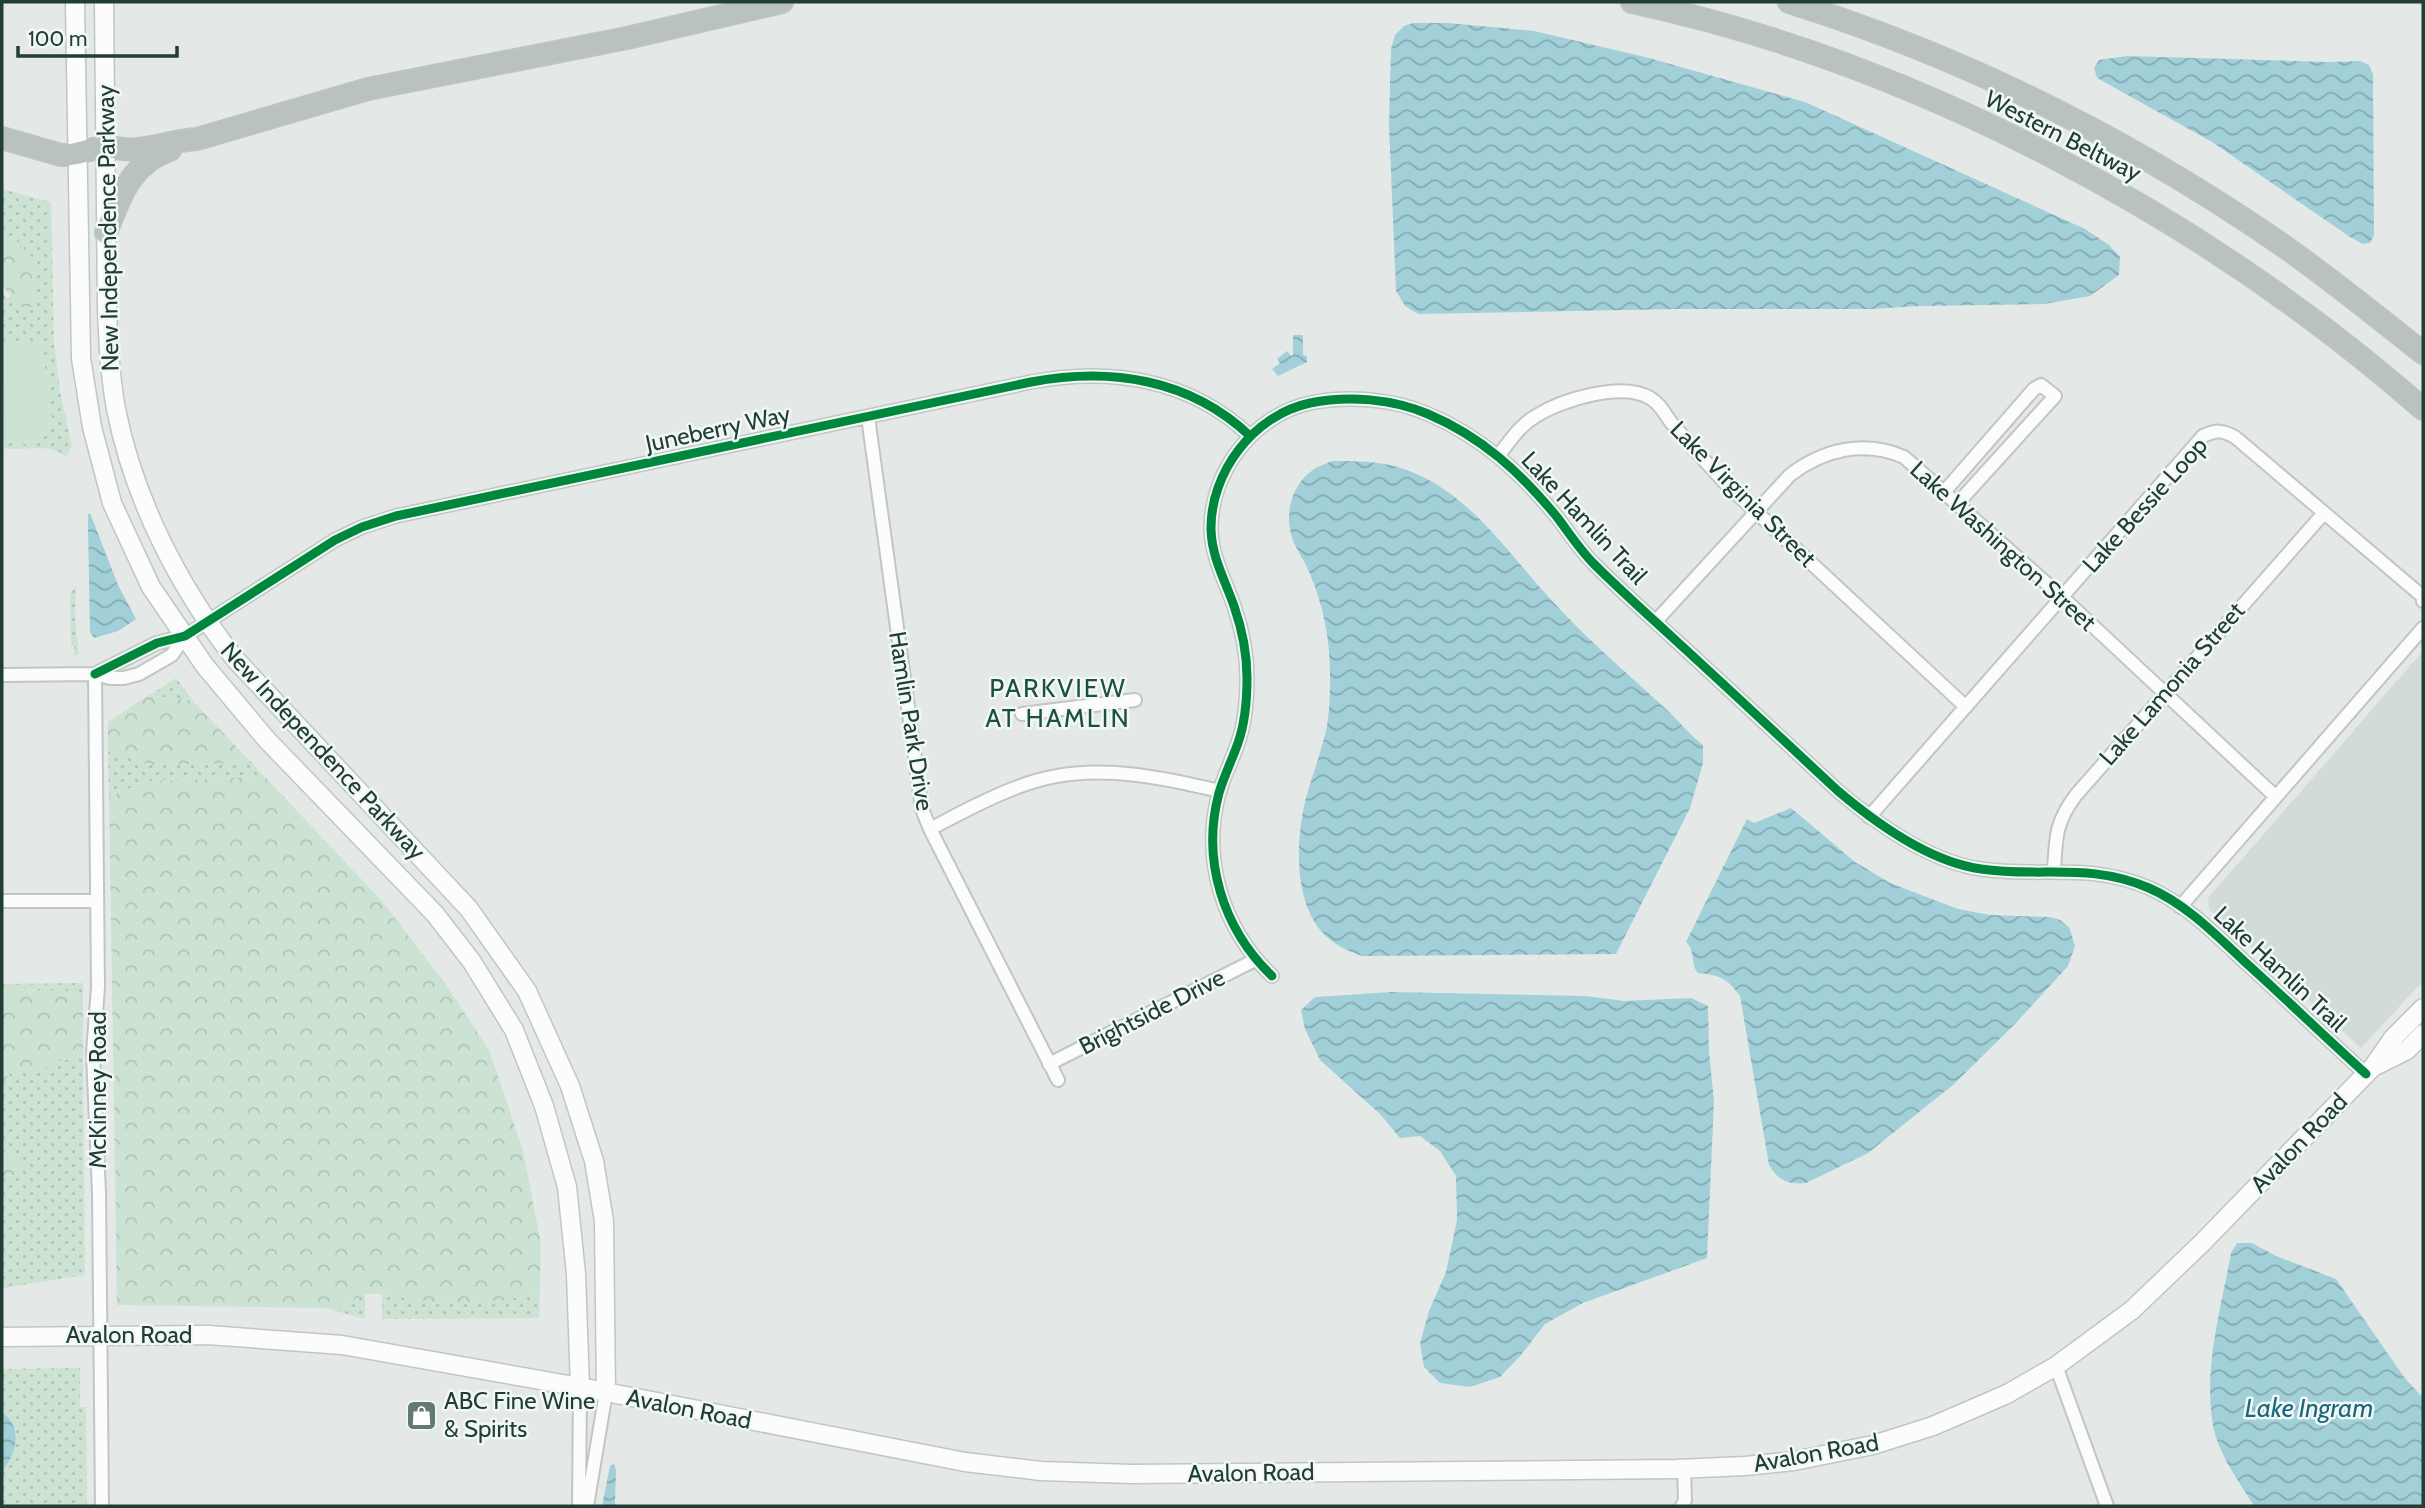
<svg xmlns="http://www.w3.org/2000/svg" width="2425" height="1508" font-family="Cabin,sans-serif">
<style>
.built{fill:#d1dbd7}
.grass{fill:url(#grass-dots)}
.forest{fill:url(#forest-crowns)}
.pitch{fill:#cce3d4}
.water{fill:url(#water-waves)}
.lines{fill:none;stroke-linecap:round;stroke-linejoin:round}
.minor-casing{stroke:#c1c6c4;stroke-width:16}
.secondary-casing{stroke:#bfc7c4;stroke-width:21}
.motorway-casing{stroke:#bcc5c3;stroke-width:24}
.minor{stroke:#fbfcfb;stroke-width:12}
.secondary{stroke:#fbfcfb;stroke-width:18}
.motorway{stroke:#bac2c0;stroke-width:21}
.cycleway-casing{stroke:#f1f8f5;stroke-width:13}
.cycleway{stroke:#00873e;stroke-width:9}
.labels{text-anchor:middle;stroke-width:5;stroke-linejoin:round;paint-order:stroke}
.street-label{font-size:24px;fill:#203d36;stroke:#f1f8f5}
.poi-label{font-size:24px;fill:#203d36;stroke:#f1f8f5;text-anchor:start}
.neighbourhood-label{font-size:26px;letter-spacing:2px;fill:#1c5045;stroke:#f1f8f5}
.water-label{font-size:26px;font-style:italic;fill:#19677b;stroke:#f1f8f5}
</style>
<defs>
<pattern id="grass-dots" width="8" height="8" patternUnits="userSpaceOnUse" patternTransform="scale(1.75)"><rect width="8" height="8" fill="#cce3d4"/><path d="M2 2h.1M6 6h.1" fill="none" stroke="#afc4b7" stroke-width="1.8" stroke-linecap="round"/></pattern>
<pattern id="forest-crowns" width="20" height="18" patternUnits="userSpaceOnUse" patternTransform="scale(1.75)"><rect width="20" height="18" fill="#cce3d4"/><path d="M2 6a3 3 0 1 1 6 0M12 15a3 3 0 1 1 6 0" fill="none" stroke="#afc4b7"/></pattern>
<pattern id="water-waves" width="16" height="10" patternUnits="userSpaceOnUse" patternTransform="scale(1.75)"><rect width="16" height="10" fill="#a2d0d9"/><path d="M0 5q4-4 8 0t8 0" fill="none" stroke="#84aab1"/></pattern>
</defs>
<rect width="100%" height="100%" fill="#e4e9e7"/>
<!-- built -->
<path class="built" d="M2423 651V981L2361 1048 2209 909 2208 898Z"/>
<!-- grass -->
<path class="grass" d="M2 189 51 202 54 341 60 391 72 446 66 457C50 442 24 452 4 448V441C11 442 19 444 26 444 38 442 51 431 51 419 51 410 47 401 47 393 47 376 43 361 41 345H3L2 296 4 295 7 298 11 296 16 307 12 237 2 239Z
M76 586 75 619 79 653 74 656V646H71L70 594Z
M176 678 193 701 149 695H150Z
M108 751 150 765 252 763 265 777 147 781 109 797Z
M83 983V998L62 989C42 995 23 986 2 990V984Z
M83 1056 85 1275 2 1288V1176L21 1175V1158L4 1152 2 1147V1085L8 1075 21 1069 47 1068 54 1062Z
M540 1292 539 1318 382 1319V1294L444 1304 502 1301Z
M365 1294V1319L332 1310Z
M80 1368V1407H86L87 1506H2V1369Z"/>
<!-- forest -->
<path class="forest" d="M12 236 36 261 37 307H16L9 293 2 285V239Z
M149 695 193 701 252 763 150 765 108 751V722Z
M265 777 381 900 445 983 489 1050 523 1150 541 1244 540 1292 502 1301 444 1304 382 1294H365L332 1310 324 1308 117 1305 109 797 147 781Z
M9 989C27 989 44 994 62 989L83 998V1056L54 1062 47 1068 21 1069 8 1075 2 1085V990Z
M2 1147 4 1152 21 1158V1175L2 1176Z"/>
<!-- pitch -->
<path class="pitch" d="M41 344C43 361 48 376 47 392 47 399 52 406 52 414 53 428 40 442 26 444 19 445 11 442 4 441L3 345Z"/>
<!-- water -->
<path class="water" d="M1413 23H1448L1534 31 1649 58 1805 102 2085 229 2109 245 2120 257 2119 275 2090 296 2044 304 1920 306 1871 309H1676L1418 314 1405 306 1396 291 1389 125 1391 49 1395 35 1404 26Z
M2127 56 2327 62 2360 61 2369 65 2373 74 2374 235 2370 243 2363 244 2350 237 2212 142 2097 78 2094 68 2099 60Z
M1293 335H1303V355L1307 356V362L1278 376 1272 369 1280 363 1277 359 1287 351 1291 356 1293 355Z
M1332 461C1352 461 1371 461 1390 465 1465 483 1505 551 1554 603 1589 641 1628 674 1666 709 1679 721 1689 734 1703 745V763L1690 808 1616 954 1362 956C1346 950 1332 944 1321 931 1293 897 1296 838 1306 798 1313 773 1322 750 1327 726 1330 708 1330 690 1330 673 1330 639 1323 605 1310 574 1306 563 1298 552 1293 541 1284 516 1290 486 1313 470 1318 466 1326 464 1332 461Z
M90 513 118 585 136 619 118 631 94 638 90 632 88 528V515Z
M1791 808 1855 862 1890 883 1958 909 1990 915 2050 917 2060 920 2069 927 2075 946 2068 966 2014 1025 1953 1085 1868 1153 1806 1183C1788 1185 1778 1180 1769 1165L1740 996C1727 978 1719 975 1698 973 1690 964 1696 951 1686 942L1747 819 1754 823Z
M1391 992 1586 996 1624 1001 1691 998 1708 1006 1709 1052 1714 1101 1707 1258 1583 1303 1545 1324 1521 1355 1500 1377 1470 1387 1440 1383 1424 1367 1420 1343 1429 1311 1446 1272 1457 1220 1456 1176 1440 1151 1420 1136 1400 1138 1380 1114 1320 1060 1305 1029 1301 1010 1315 997Z
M2237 1243H2252L2276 1256 2336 1279 2404 1377 2423 1398V1506H2254C2239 1481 2218 1454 2213 1425 2203 1368 2221 1309 2231 1253Z
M2 1412C23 1427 17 1454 2 1471Z
M614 1464 616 1470 615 1506H602L610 1466Z"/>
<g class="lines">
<defs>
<path id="minor" d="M868 417 922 809 930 829 1058 1080
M1499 455C1510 441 1520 425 1536 416 1561 400 1622 381 1650 398 1661 404 1666 417 1674 426 1691 446 1708 464 1725 483L1966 707
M1944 492 2034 389 2041 385 2055 396 1957 504
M1656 621 1790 475C1824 449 1864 440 1904 457L2062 597 2276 797
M95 674 157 643 185 636 335 540 362 527 396 516 1031 382C1111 367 1190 379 1250 436
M95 674 98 987 93 1053 99 1193 102 1506
M2 675 95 674 110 678H124L139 674 172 655 185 636
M1022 714 1135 700
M1869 817 2203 436C2216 430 2222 430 2235 437L2422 596 2423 601
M930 829C959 814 987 798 1018 787 1085 760 1152 776 1220 791
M2054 871C2056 837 2055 823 2076 795L2324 513
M2 901H97
M2180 907 2423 628
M1272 976C1223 929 1201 860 1219 793 1224 776 1232 760 1238 743 1245 723 1247 699 1247 678 1247 653 1242 629 1234 606 1225 580 1212 558 1211 530 1210 472 1254 415 1310 403 1348 395 1393 399 1428 414 1482 437 1521 473 1557 517 1569 533 1580 550 1594 564 1619 589 1646 613 1672 637 1728 688 1783 740 1838 791 1877 824 1930 862 1981 869 2041 878 2089 862 2149 888 2186 904 2216 935 2245 962 2286 999 2325 1037 2366 1074
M1049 1064 1255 960
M2056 1366 2107 1506
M579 1506 580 1387
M587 1506 606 1392
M1682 1506 1685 1500 1684 1469"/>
<path id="secondary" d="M75 2 81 358 92 427 112 503 151 587 205 666 267 740 435 914 472 962 514 1030 544 1106 567 1187 576 1274 580 1387
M104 2 107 308C108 342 110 376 116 409 134 500 179 587 235 659L469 909 527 991 570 1086 594 1161 604 1221 606 1392
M2375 1064 2393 1038 2423 1008
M2 1337 208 1335 342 1345 580 1387 965 1462 1041 1471 1131 1474 1677 1469 1745 1466 1794 1461 1873 1445 1933 1426 2007 1394 2056 1366 2132 1310 2202 1243 2366 1074 2373 1067 2407 1050 2423 1034"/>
<path id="motorway" d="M1632 2C1917 63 2205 218 2423 409
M1789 2C1961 56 2126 138 2275 240 2326 275 2375 315 2423 353
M2 138 61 155C76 156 90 148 105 147 116 147 126 151 138 149 158 147 177 140 197 139L368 89 627 38 782 2
M106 233C120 197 130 164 170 150"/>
</defs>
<!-- minor casing -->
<use href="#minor" class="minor-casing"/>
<!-- secondary casing -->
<use href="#secondary" class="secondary-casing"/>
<!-- motorway casing -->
<use href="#motorway" class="motorway-casing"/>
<!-- minor -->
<use href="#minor" class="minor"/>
<!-- secondary -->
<use href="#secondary" class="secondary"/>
<!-- motorway -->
<use href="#motorway" class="motorway"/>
<defs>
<path id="cycleway" d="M95 674 157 643 185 636 335 540 362 527 396 516 1031 382C1111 367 1190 379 1250 436
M1272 976C1223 929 1201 860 1219 793 1224 776 1232 760 1238 743 1245 723 1247 699 1247 678 1247 653 1242 629 1234 606 1225 580 1212 558 1211 530 1210 472 1254 415 1310 403 1348 395 1393 399 1428 414 1482 437 1521 473 1557 517 1569 533 1580 550 1594 564 1619 589 1646 613 1672 637 1728 688 1783 740 1838 791 1877 824 1930 862 1981 869 2041 878 2089 862 2149 888 2186 904 2216 935 2245 962 2286 999 2325 1037 2366 1074"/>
</defs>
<!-- cycleway casing -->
<use href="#cycleway" class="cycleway-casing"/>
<!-- cycleway -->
<use href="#cycleway" class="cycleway"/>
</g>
<!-- icons -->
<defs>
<symbol id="shop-square" viewBox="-11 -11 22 22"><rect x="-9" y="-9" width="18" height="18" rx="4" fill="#657974" stroke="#f1f8f5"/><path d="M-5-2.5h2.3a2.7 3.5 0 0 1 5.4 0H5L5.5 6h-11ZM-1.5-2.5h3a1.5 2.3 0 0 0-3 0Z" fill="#fff"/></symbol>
</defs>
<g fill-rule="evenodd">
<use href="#shop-square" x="404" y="1398" width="35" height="35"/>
</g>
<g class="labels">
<!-- street labels -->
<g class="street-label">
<text transform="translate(2063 136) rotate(27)" y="8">Western Beltway</text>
<text transform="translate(108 228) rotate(-91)" y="8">New Independence Parkway</text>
<text transform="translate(718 429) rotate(-12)" y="8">Juneberry Way</text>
<text transform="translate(1743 494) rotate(45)" y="8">Lake Virginia Street</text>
<text transform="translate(2145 505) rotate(-48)" y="8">Lake Bessie Loop</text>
<text transform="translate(1584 518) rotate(47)" y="8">Lake Hamlin Trail</text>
<text transform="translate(2003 546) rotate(42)" y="8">Lake Washington Street</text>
<text transform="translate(2172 684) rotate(-49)" y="8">Lake Lamonia Street</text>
<text transform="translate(911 721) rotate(81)" y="8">Hamlin Park Drive</text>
<text transform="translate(323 751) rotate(47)" y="8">New Independence Parkway</text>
<text transform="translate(2280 969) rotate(43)" y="8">Lake Hamlin Trail</text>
<text transform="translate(1152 1012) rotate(-27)" y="8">Brightside Drive</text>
<text transform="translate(98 1090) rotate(-90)" y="8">McKinney Road</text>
<text transform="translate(2299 1143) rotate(-46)" y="8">Avalon Road</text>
<text x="129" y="1343">Avalon Road</text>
<text transform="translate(689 1409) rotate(11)" y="8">Avalon Road</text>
<text transform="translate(1816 1453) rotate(-10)" y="8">Avalon Road</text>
<text transform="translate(1251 1473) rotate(-1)" y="8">Avalon Road</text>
</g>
<!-- poi labels -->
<g class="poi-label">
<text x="444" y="1409">ABC Fine Wine<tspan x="444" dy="28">&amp; Spirits</tspan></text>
</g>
<!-- neighbourhood labels -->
<g class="neighbourhood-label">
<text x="1058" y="697">PARKVIEW<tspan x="1058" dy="30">AT HAMLIN</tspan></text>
</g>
<!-- water labels -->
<g class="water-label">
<text x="2309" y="1417">Lake Ingram</text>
</g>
</g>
<!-- border -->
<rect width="2425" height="1508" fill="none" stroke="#203d36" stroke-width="7"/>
<!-- scale -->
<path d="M18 46v10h159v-10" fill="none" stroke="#203d36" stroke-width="3.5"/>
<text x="28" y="46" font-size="21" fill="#203d36" stroke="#f1f8f5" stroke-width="5" paint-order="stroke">100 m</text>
</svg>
